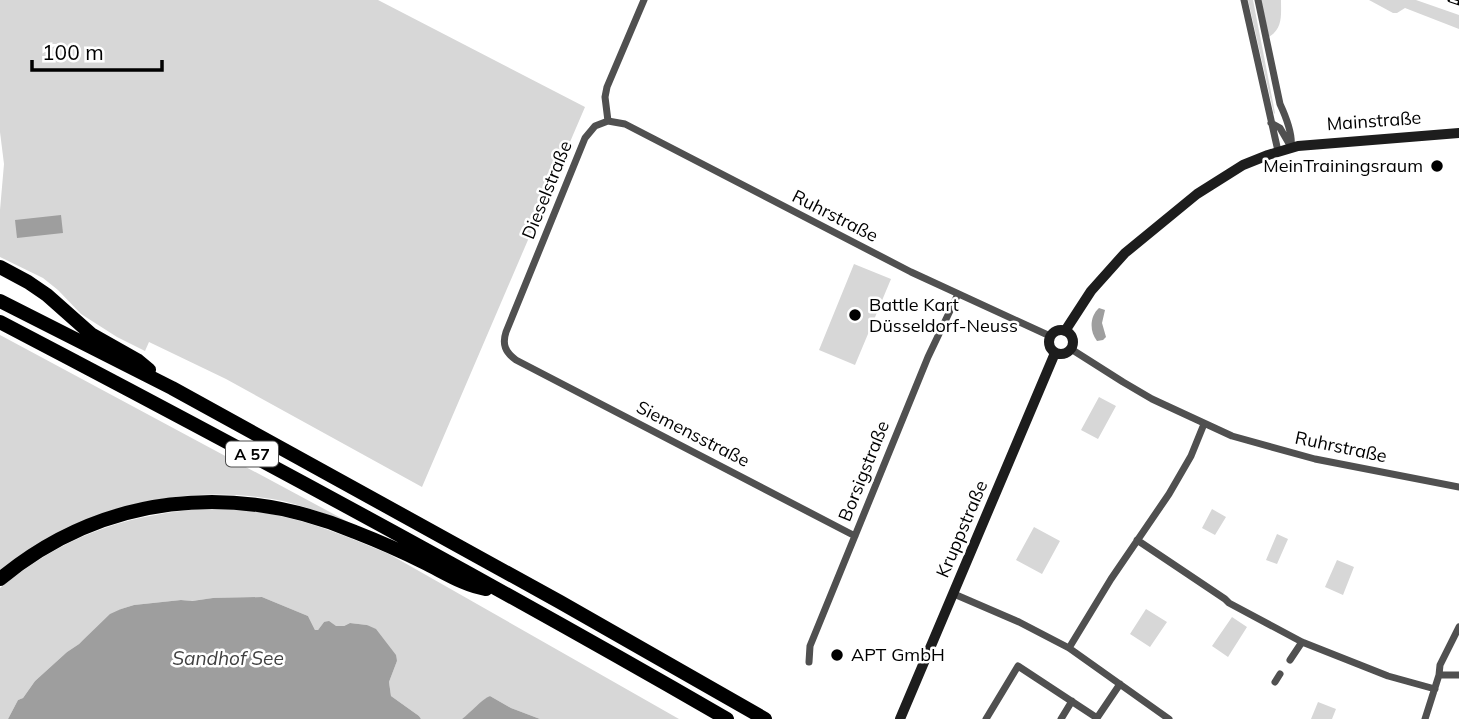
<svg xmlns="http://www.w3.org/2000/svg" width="1459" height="719" font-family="Mulish,sans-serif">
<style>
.green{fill:#d7d7d7}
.water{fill:#9e9e9e}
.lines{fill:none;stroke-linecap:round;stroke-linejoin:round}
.street{stroke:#505050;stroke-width:7}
.secondary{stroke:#1d1d1d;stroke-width:10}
.highway{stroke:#000;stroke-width:14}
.rail-casing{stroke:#000;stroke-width:5}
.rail{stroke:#fff;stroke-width:2.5;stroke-dasharray:8;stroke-linecap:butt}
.poi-dot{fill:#000;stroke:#fff;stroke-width:2.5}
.labels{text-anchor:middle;stroke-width:5;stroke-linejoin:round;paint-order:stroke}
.shield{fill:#fff;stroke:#4c4c4c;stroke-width:2}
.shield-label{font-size:16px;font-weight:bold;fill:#000}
.street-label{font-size:18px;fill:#000;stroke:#fff}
.poi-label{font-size:18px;fill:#000;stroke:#fff;text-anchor:start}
.water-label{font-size:19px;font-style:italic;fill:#3f3f3f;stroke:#fff}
</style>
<rect width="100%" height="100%" fill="#fff"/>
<!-- green -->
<path class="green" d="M0 0H378L585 107 422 487 226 379 149 342 145 351 117 337 81 314 58 290 43 278 0 257V210L4 164 0 132Z
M1248 0H1253L1275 113 1274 114Z
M1261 0H1281C1281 15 1283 28 1269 37Z
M1369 0H1416L1459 15V29L1405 8 1397 13H1393Z
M854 264 891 279 855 365 819 350Z
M0 335 354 525C328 515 301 504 272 499 176 483 76 509 0 571Z
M1099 397 1116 406 1098 439 1081 430Z
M198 509C210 509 223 508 236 509 290 513 340 533 389 554L679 719H540L511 708 490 696C479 701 474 715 462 719 456 719 430 719 421 719L419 716 391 696 389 682 397 661 367 625 350 623 344 626H335L324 622 318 630H315L308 616 262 597 214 598 191 601 181 600 134 605 121 609 79 644 67 652 35 681 23 698 18 700 8 719H0V588C63 537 118 517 198 509Z
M1212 509 1226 517 1215 535 1202 528Z
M1034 527 1060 541 1042 574 1016 560Z
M1277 534 1288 539 1277 564 1266 560Z
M1337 560 1354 567 1343 595 1325 587Z
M1146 609 1167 622 1150 647 1130 634Z
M1232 617 1247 627 1228 657 1212 646Z
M1318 702 1336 709 1332 719H1311Z"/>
<!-- water -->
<path class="water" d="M61 215 63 233 17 238 15 220Z
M1099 308 1105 310 1102 323 1106 337 1103 340 1097 341C1089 331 1090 316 1099 308Z
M262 597 308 616 315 630H318L324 622 329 621 336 626H344L350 623 367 625 376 629 396 655 397 661 389 682 391 696 419 716 421 719H8L18 700 23 698 35 681 67 652 79 644 110 614 121 609 134 605 181 600 192 601 213 598Z
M490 696 511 708 540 719H462C470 713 482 699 490 696Z"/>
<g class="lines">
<!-- street -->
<path class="street" d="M644 0 607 87 605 97 608 121 595 126 585 138 506 332C502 344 505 352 516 360L855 536
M1244 0 1278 151
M1258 0 1280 104C1286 117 1293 134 1291 147
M608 121 625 124 911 272 1050 336
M1271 123 1280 128 1291 147
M1071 349 1123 382 1152 399 1232 436 1315 459 1459 487
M1137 540 1225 599 1229 603 1302 642 1388 676 1435 689
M954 594 1019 622 1069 648 1169 719
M1069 648 1111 579 1169 494 1191 456 1204 424
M1290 660 1302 642
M809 662 810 646 928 357 958 294
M1439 675H1459
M1275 682 1280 674
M986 719 1018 666 1097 718 1120 684
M1061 719 1072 701
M1425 719 1439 675 1440 665 1459 627"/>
<!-- secondary -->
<path class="secondary" d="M1049 342a12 12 0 1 1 24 0a12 12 0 1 1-24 0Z
M1065 331 1091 291 1125 253 1197 194 1243 165 1268 155 1298 146 1459 133
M900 719 1055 353"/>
<!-- highway -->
<path class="highway" d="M0 267 28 282 47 295 91 334 137 360 149 370
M0 301 172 388 560 602 765 719
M0 322C245 450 488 581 727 719
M0 579C103 494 233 481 355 532 378 541 401 551 423 562 444 572 463 585 486 589"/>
<defs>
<path id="rail" d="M1450 0 1459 3"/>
</defs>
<!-- rail casing -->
<use href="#rail" class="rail-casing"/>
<!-- rail -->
<use href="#rail" class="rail"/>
</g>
<!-- markers -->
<g class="poi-dot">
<circle cx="1437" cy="166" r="7"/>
<circle cx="855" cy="315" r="7"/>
<circle cx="837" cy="655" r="7"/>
</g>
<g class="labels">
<!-- shield labels -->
<rect class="shield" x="226" y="441.5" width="52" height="25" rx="5"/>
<g class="shield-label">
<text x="252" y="460">A 57</text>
</g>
<!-- street labels -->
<g class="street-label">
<text transform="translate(1374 121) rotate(-4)" y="6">Mainstraße</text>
<text transform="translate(547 190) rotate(-68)" y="6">Dieselstraße</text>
<text transform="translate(835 216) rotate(27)" y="6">Ruhrstraße</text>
<text transform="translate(693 434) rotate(27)" y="6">Siemensstraße</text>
<text transform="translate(1341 447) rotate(12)" y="6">Ruhrstraße</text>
<text transform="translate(864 471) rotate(-68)" y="6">Borsigstraße</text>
<text transform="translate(962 529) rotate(-67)" y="6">Kruppstraße</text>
</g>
<!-- poi labels -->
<g class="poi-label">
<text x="1423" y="172" text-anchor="end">MeinTrainingsraum</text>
<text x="869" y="311">Battle Kart<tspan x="869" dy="21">Düsseldorf-Neuss</tspan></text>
<text x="851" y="661">APT GmbH</text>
</g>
<!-- water labels -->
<g class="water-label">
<text x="228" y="665">Sandhof See</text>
</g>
</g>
<!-- scale -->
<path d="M32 60v10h130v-10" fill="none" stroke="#000000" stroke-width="3.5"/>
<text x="42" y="60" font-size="21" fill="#000000" stroke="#ffffff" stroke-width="5" paint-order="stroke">100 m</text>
</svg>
